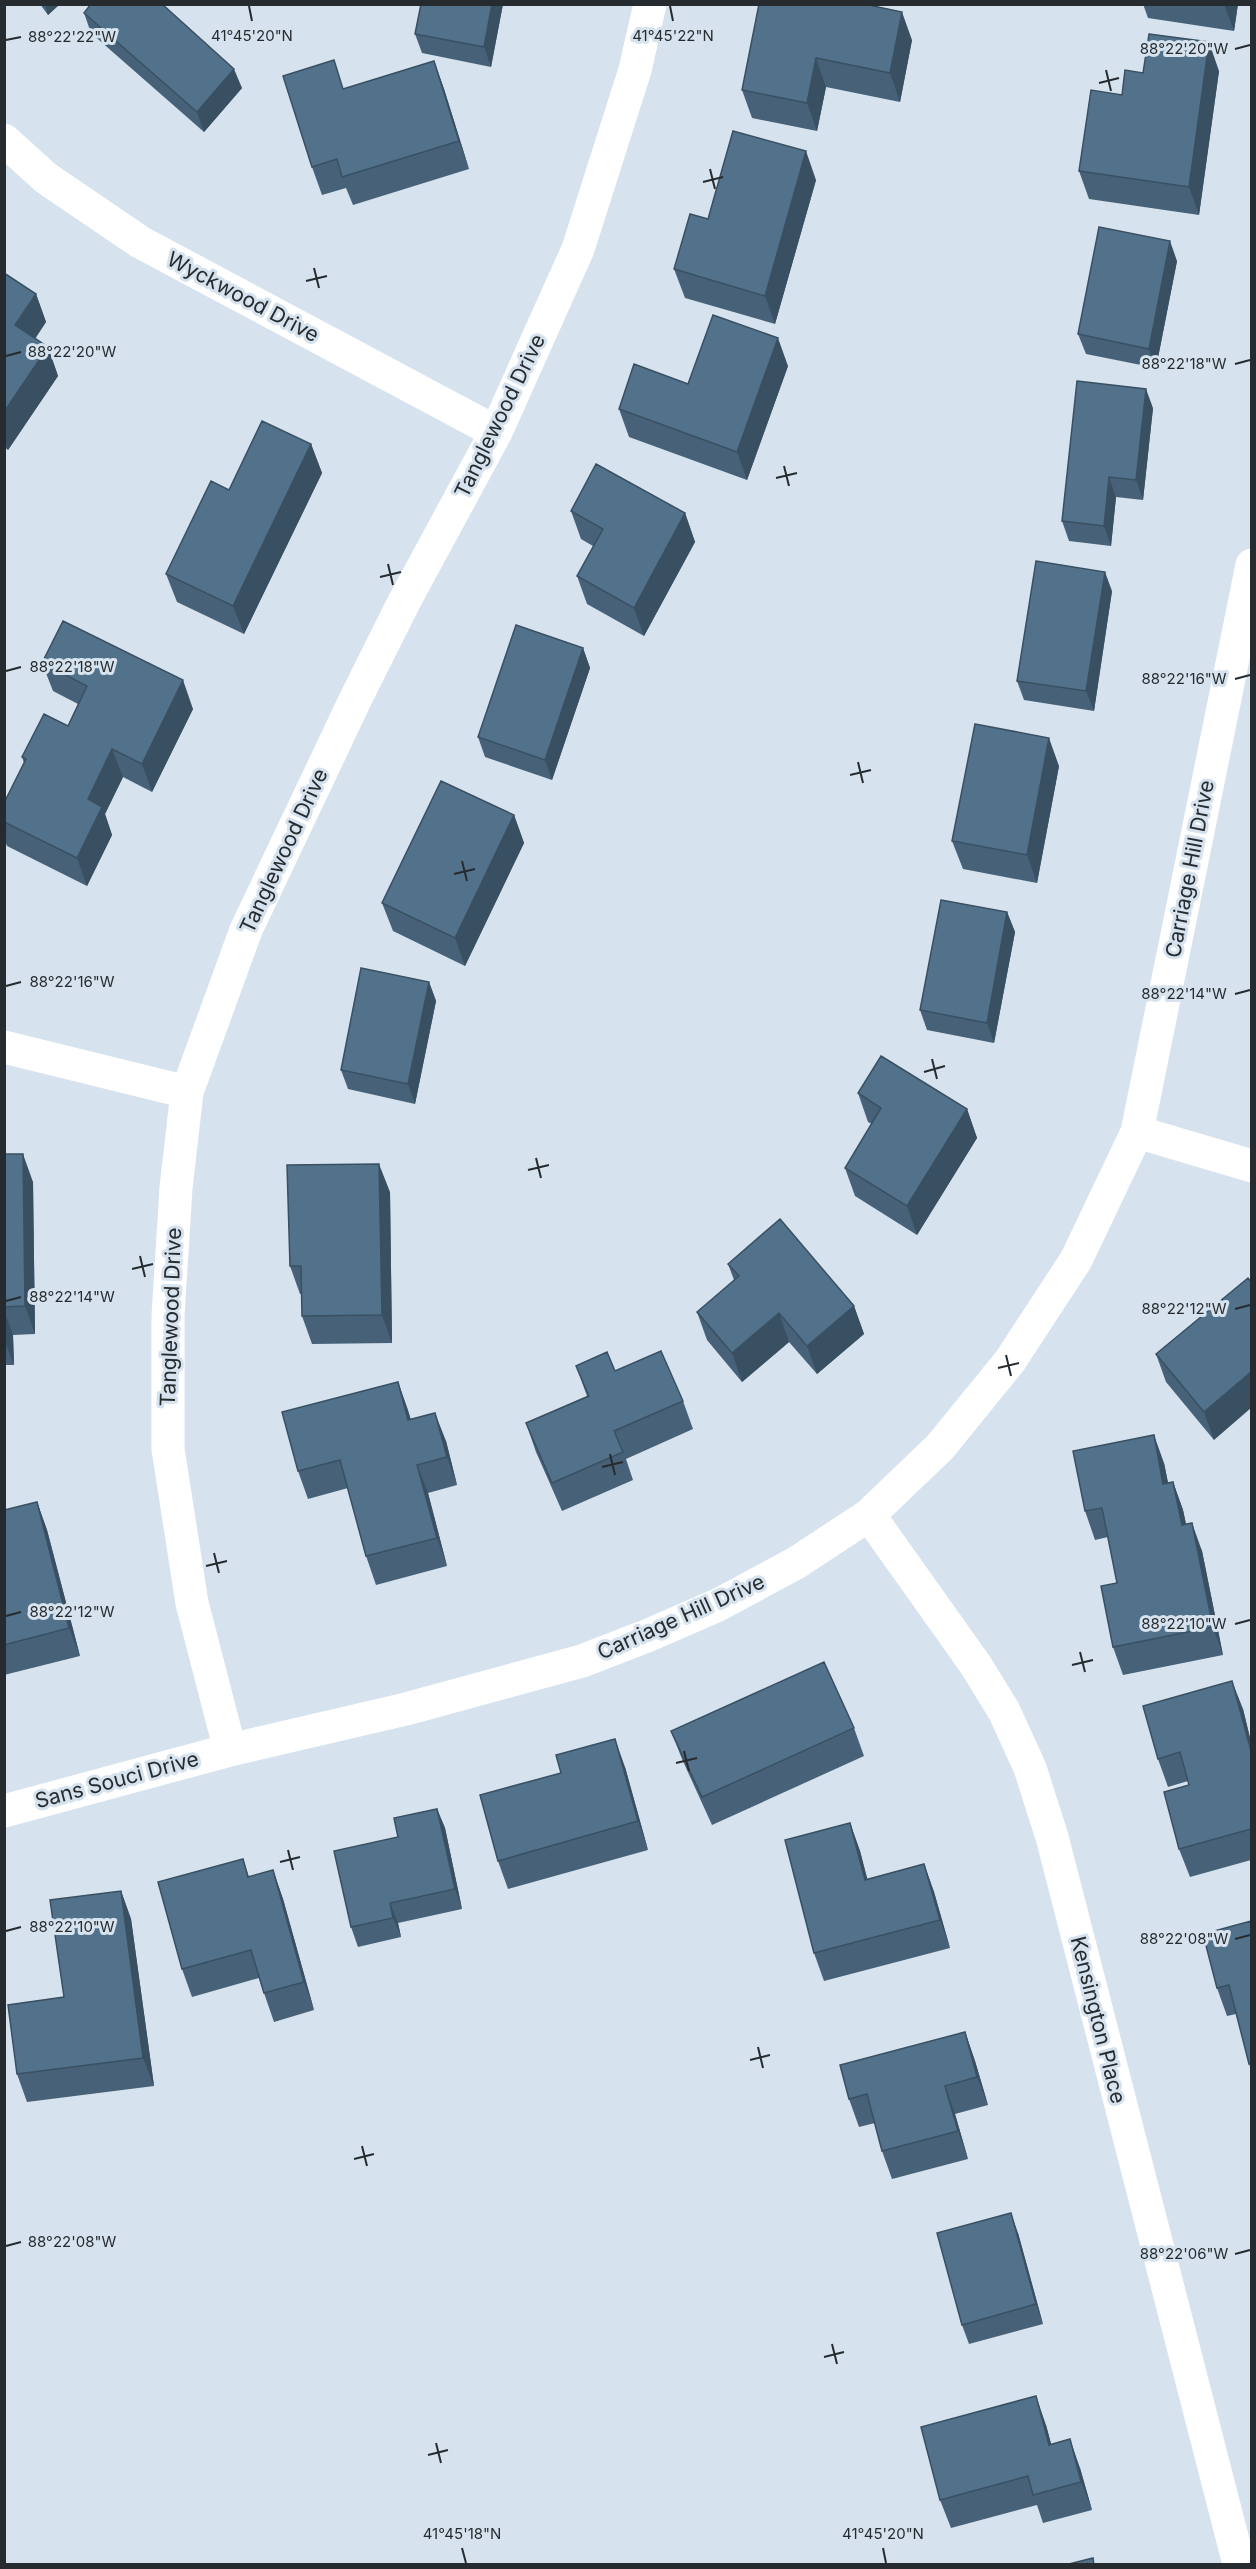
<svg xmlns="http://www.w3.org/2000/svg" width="1256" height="2569" font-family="Inter,sans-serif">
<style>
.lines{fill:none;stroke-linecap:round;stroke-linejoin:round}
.street{stroke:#fff;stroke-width:33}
.wall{fill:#476278}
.shaded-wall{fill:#395062}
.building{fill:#52728c;stroke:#395062;stroke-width:1.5}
.ticks{fill:none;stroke:#262b2f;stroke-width:2}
.labels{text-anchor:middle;stroke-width:6;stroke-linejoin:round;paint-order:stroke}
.street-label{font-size:21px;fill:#262b2f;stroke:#d6e3ee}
.ticks-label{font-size:15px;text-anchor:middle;fill:#262b2f;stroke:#d6e3ee;stroke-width:6;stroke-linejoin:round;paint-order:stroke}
</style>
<rect width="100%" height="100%" fill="#d6e3ee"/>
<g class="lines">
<!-- street -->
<path class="street" d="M4 140 46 178 140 242 496 432
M4 1047 187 1092
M1137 1132 1252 1166
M869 1515 975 1664 1004 1711 1030 1768 1052 1837 1239 2564
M230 1750 192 1603 168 1449V1316L176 1188 187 1092 246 930 356 698 404 602 496 432 578 249 635 70 650 4
M4 1811 230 1750 406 1709 582 1661 649 1635 718 1605 796 1563 869 1515 940 1447 1010 1361 1076 1260 1137 1132 1252 565"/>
</g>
<!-- wall -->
<path class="wall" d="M40 4H60L48 15Z
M503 4 491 67 422 53 415 34Z
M759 4 912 40 900 102 826 87 817 131 752 118 742 90Z
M1143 4H1238L1234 31 1148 18Z
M84 13 242 88 204 132 91 33Z
M434 61 444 89 469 169 353 205 346 188 322 195 312 167 344 89Z
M1219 71 1199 215 1089 199 1079 171 1122 95 1143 73Z
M816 180 775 324 685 298 674 269 708 219Z
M1177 261 1156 368 1086 354 1078 334Z
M4 273 36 294 46 322 35 339 48 347 58 376 8 450 4 447Z
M788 366 747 480 629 437 619 409 688 384Z
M1153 408 1143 500 1116 497 1111 546 1069 541 1062 521Z
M311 444 322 473 244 634 177 602 166 574 229 490Z
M571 511 685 513 695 542 644 636 587 604 577 576 593 546 581 539Z
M1112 591 1094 711 1024 700 1017 681Z
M583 648 590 668 552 780 485 757 478 737Z
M42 663 193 709 152 792 123 777 105 814 112 835 87 886 7 846 4 839V803L24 763 22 757 68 726 78 704 53 691Z
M1059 766 1037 883 963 869 952 841Z
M514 815 524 843 465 966 393 931 382 903Z
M1007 912 1015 932 994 1043 927 1030 920 1010Z
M429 982 436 1001 415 1104 348 1089 341 1070Z
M858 1093 967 1109 977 1138 917 1235 855 1196 845 1168 872 1124 868 1122Z
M4 1154 33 1182 35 1334 13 1335 14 1365H4Z
M390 1192 392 1343 312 1344 302 1316V1294H300L290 1266Z
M728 1264 854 1306 864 1334 817 1374 789 1342 742 1382 707 1340 697 1312 734 1280Z
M1248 1278 1214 1440 1166 1382 1156 1354Z
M576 1366 615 1371 683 1401 693 1429 626 1459 633 1480 562 1511 536 1452 526 1423 587 1396Z
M398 1382 411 1420 446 1441 457 1485 428 1493 447 1566 376 1585 366 1556 348 1488 308 1499 298 1471Z
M1164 1463 1168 1483 1173 1482 1183 1510 1186 1524 1202 1551 1223 1655 1123 1675 1113 1647 1117 1583 1108 1537 1095 1540 1085 1511Z
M37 1502 47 1530 80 1656 4 1675V1510Z
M1243 1709 1251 1742V1860L1190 1877 1179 1849 1189 1785 1188 1781 1168 1787 1158 1759Z
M854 1728 864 1756 712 1825 682 1759 671 1731Z
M625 1767 648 1850 508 1889 498 1861Z
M437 1809 445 1828 462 1909 398 1923 401 1937 358 1947 351 1927 398 1837Z
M850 1823 860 1851 867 1879 924 1864 934 1892 950 1948 824 1981 814 1953Z
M243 1859 249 1877 273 1870 283 1899 314 2010 274 2022 264 1993 259 1978 192 1997 182 1969Z
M121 1891 131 1919 154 2086 27 2102 17 2074 64 1997Z
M1251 1921V2071L1236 2014 1227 2016 1217 1988Z
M965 2032 975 2061 988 2105 955 2114 968 2159 892 2179 882 2151 875 2123 859 2127 849 2099Z
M1018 2233 1043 2324 969 2344 962 2325Z
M1046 2425 1051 2444 1080 2468 1092 2510 1043 2523 1037 2505 951 2528 940 2500Z"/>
<!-- shaded-wall -->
<path class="shaded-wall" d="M45 4H60L48 15Z
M492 4H503L491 67 484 47Z
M1224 4H1238L1234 31Z
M902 12 912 40 900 102 890 73Z
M1209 42 1219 71 1199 215 1189 187Z
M816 58 826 87 817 131 807 103Z
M434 61 444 89 469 169 459 141Z
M234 69 242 88 204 132 197 112Z
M806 151 816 180 775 324 765 296Z
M1170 241 1177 261 1156 368 1149 349Z
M36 294 46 322 25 353 15 325Z
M778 338 788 366 747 480 737 452Z
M48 347 58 376 8 450 4 439V412Z
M1146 389 1153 408 1143 500 1136 480Z
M311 444 322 473 244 634 233 606Z
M1109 477 1116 497 1111 546 1104 526Z
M685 513 695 542 644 636 634 608Z
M1105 572 1112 591 1094 711 1086 691Z
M583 648 590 668 552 780 545 760Z
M183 680 193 709 152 792 142 764Z
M1049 738 1059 766 1037 883 1027 855Z
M112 749 123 777 105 814 112 835 87 886 77 858 88 799Z
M514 815 524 843 465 966 455 938Z
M1007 912 1015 932 994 1043 987 1023Z
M429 982 436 1001 415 1104 408 1084Z
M967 1109 977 1138 917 1235 907 1206Z
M23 1154 33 1182 35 1334 25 1306Z
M379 1164 390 1192 392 1343 382 1315Z
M854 1306 864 1334 817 1374 807 1346Z
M4 1311 13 1335 14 1365 4 1339Z
M779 1313 789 1342 742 1382 732 1353Z
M1251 1372V1408L1214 1440 1204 1412Z
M398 1382 408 1410 419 1449 408 1420Z
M435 1413 446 1441 457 1485 447 1457Z
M1154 1435 1164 1463 1174 1512 1163 1484Z
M417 1465 428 1493 447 1566 437 1538Z
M1173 1482 1183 1510 1192 1553 1182 1525Z
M37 1502 47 1530 80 1656 69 1628Z
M1192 1523 1202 1551 1223 1655 1213 1627Z
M1232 1681 1243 1709 1251 1742V1751Z
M615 1739 625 1767 648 1850 638 1821Z
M437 1809 445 1828 462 1909 455 1889Z
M850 1823 860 1851 875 1908 865 1880Z
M924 1864 934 1892 950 1948 940 1920Z
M273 1870 283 1899 314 2010 304 1982Z
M121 1891 131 1919 154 2086 143 2058Z
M390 1903 398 1923 401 1937 393 1918Z
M965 2032 975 2061 988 2105 977 2077Z
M945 2086 955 2114 968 2159 958 2131Z
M1011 2213 1018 2233 1043 2324 1036 2304Z
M1036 2396 1046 2425 1059 2473 1049 2445Z
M1070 2439 1080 2468 1092 2510 1081 2482Z"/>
<!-- building -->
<path class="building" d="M91 4H162L234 69 197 112 84 13Z
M421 4H492L484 47 415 34Z
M759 4H864L902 12 890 73 816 58 807 103 742 90Z
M1149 34 1209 42 1189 187 1079 171 1091 90 1122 95 1125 70 1143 73Z
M334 60 343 89 434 61 459 141 342 177 337 159 312 167 283 76Z
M733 131 806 151 765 296 674 269 690 214 708 219Z
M1099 227 1170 241 1149 349 1078 334Z
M4 273 36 294 15 325 48 347 4 412Z
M713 315 778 338 737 452 619 409 634 364 688 384Z
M1077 381 1146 389 1136 480 1109 477 1104 526 1062 521Z
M262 421 311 444 233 606 166 574 211 481 229 490Z
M596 464 685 513 634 608 577 576 603 529 571 511Z
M1036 561 1105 572 1086 691 1017 681Z
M63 621 183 680 142 764 112 749 88 799 102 807 77 858 4 822V803L26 759 22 757 44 714 68 726 87 686 42 663Z
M516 625 583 648 545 760 478 737Z
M975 724 1049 738 1027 855 952 841Z
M441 781 514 815 455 938 382 903Z
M941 900 1007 912 987 1023 920 1010Z
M361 968 429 982 408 1084 341 1070Z
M881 1056 967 1109 907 1206 845 1168 881 1108 858 1093Z
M4 1154H23L25 1306 4 1307Z
M379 1164 382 1315 302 1316 301 1266H290L287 1165Z
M780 1219 854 1306 807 1346 779 1313 732 1353 697 1312 739 1276 728 1264Z
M1248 1278 1251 1282V1372L1204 1412 1156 1354Z
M661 1351 683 1401 614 1431 623 1452 552 1483 526 1423 589 1396 576 1366 607 1352 615 1371Z
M398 1382 408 1420 435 1413 447 1457 417 1465 437 1538 366 1556 340 1460 298 1471 282 1412Z
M1154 1435 1163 1484 1173 1482 1182 1525 1192 1523 1213 1627 1113 1647 1101 1586 1117 1583 1102 1508 1085 1511 1073 1451Z
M37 1502 69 1628 4 1645V1510Z
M824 1662 854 1728 702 1797 671 1731Z
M1232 1681 1251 1751V1829L1179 1849 1164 1792 1189 1785 1180 1752 1158 1759 1143 1706Z
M615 1739 638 1821 498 1861 480 1795 561 1773 556 1755Z
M437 1809 455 1889 390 1903 393 1918 351 1927 334 1851 398 1837 394 1818Z
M850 1823 865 1880 924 1864 940 1920 814 1953 785 1840Z
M243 1859 248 1877 273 1870 304 1982 264 1993 251 1950 182 1969 158 1882Z
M121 1891 143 2058 17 2074 8 2005 64 1997 50 1900Z
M1251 1921V2063L1249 2064 1229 1985 1217 1988 1203 1934Z
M965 2032 977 2077 945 2086 958 2131 882 2151 867 2094 849 2099 840 2065Z
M1011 2213 1036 2304 962 2325 937 2233Z
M1036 2396 1049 2445 1070 2439 1081 2482 1033 2495 1028 2476 940 2500 921 2427Z
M1093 2558 1094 2565H1065Z"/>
<!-- ticks -->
<path class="ticks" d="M249 6 252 21M670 6 673 21M6 40 21 37M1235 49 1250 45M1106 70 1111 91M1099 83 1119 78M710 169 715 189M703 182 723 177M314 268 319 288M306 281 327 276M6 356 21 352M1235 364 1250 360M784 466 789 486M776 478 797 473M388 564 393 585M380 577 401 572M6 671 21 667M1235 679 1250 675M858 762 863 783M850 775 871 770M462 861 467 881M454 874 475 869M6 986 21 982M1235 994 1250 990M932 1059 937 1079M924 1072 945 1066M536 1158 541 1178M528 1170 549 1165M140 1256 145 1277M132 1269 153 1264M6 1301 21 1297M1235 1309 1250 1305M1006 1355 1011 1376M998 1368 1019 1363M610 1454 615 1475M602 1467 623 1462M214 1553 219 1573M206 1566 227 1561M6 1616 21 1612M1235 1624 1250 1620M1080 1652 1085 1672M1072 1665 1093 1660M684 1751 689 1771M676 1763 697 1758M288 1850 293 1870M280 1862 300 1857M6 1931 21 1927M1235 1939 1250 1935M758 2047 763 2068M750 2060 770 2055M362 2146 367 2166M354 2159 374 2154M6 2246 21 2242M1235 2254 1250 2250M832 2344 837 2364M824 2357 844 2352M436 2443 441 2463M428 2455 448 2450M462 2548 466 2563M883 2548 886 2563"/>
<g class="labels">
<!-- street labels -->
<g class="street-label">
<text transform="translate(243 297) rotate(28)" y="7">Wyckwood Drive</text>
<text transform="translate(500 416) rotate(-64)" y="7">Tanglewood Drive</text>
<text transform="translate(284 851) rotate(-65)" y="7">Tanglewood Drive</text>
<text transform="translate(1190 869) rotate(-79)" y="7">Carriage Hill Drive</text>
<text transform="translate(171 1317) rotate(-88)" y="7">Tanglewood Drive</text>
<text transform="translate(681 1617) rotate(-24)" y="7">Carriage Hill Drive</text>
<text transform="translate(117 1780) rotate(-15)" y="7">Sans Souci Drive</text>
<text transform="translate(1098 2020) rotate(76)" y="7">Kensington Place</text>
</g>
</g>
<g class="ticks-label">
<text x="252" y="41">41°45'20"N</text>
<text x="673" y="41">41°45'22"N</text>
<text x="72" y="42">88°22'22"W</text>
<text x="1184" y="54">88°22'20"W</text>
<text x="72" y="357">88°22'20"W</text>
<text x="1184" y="369">88°22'18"W</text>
<text x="72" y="672">88°22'18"W</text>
<text x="1184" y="684">88°22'16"W</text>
<text x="72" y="987">88°22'16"W</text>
<text x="1184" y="999">88°22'14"W</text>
<text x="72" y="1302">88°22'14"W</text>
<text x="1184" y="1314">88°22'12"W</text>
<text x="72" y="1617">88°22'12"W</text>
<text x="1184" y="1629">88°22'10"W</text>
<text x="72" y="1932">88°22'10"W</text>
<text x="1184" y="1944">88°22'08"W</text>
<text x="72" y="2247">88°22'08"W</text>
<text x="1184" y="2259">88°22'06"W</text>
<text x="462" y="2539">41°45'18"N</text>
<text x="883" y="2539">41°45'20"N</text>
</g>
<!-- border -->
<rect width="1256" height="2569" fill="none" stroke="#262b2f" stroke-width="12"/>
</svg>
